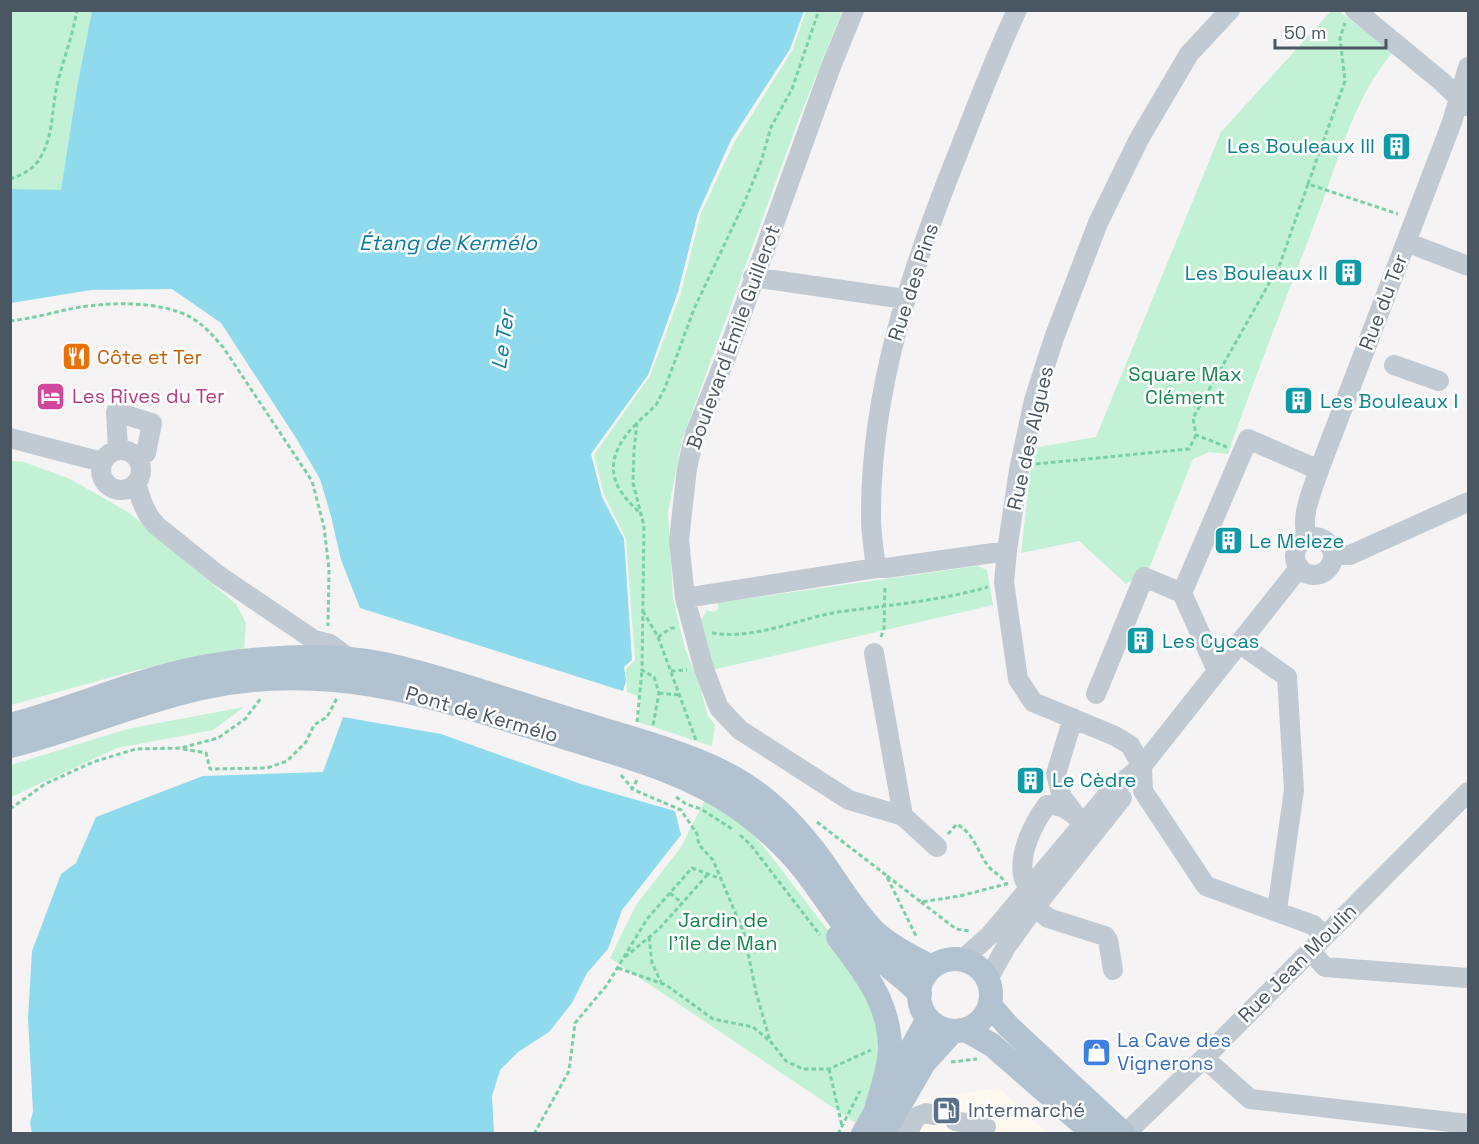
<svg xmlns="http://www.w3.org/2000/svg" width="1479" height="1144" font-family="'Space Grotesk',sans-serif">
<style>
.commercial{fill:#fdf9ef}
.green{fill:#c3f1d5}
.water{fill:#90daee}
.lines{fill:none;stroke-linecap:round;stroke-linejoin:round}
.path{stroke:#7ad0a6;stroke-width:3;stroke-dasharray:4.5 3;stroke-linecap:butt}
.minor{stroke:#c1cad2;stroke-width:20}
.major{stroke:#b3c2d1;stroke-width:24}
.labels{text-anchor:middle;stroke-width:5;stroke-linejoin:round;paint-order:stroke}
.culture-label{font-size:20px;fill:#0d838f;stroke:#fff;text-anchor:start}
.street-label{font-size:20px;fill:#4a5661;stroke:#fff}
.food-label{font-size:20px;fill:#c56008;stroke:#fff;text-anchor:start}
.park-label{font-size:20px;fill:#17864f;stroke:#fff}
.hotel-label{font-size:20px;fill:#b23c85;stroke:#fff;text-anchor:start}
.shop-label{font-size:20px;fill:#366cbe;stroke:#fff;text-anchor:start}
.service-label{font-size:20px;fill:#4e5e75;stroke:#fff;text-anchor:start}
.water-label{font-size:21px;font-style:italic;fill:#0c7c9b;stroke:#fff}
</style>
<rect width="100%" height="100%" fill="#f5f3f3"/>
<!-- commercial -->
<path class="commercial" d="M999 1088 1047 1133 901 1134 922 1099Z"/>
<!-- green -->
<path class="green" d="M11 11H92L77 87 61 191 11 189Z
M806 11H842L798 121 682 440 668 512 673 598 685 649 699 683 708 716 715 725 712 746 638 722 640 697 627 692 626 669 635 660 626 539 604 494 594 455 650 376 681 293 701 213 734 143 792 51Z
M1331 11H1339L1392 53C1352 100 1337 166 1315 222 1286 299 1255 376 1228 454L1209 452 1193 459 1149 569 1126 584 1079 541 1021 553 1033 448 1096 437 1221 132Z
M10 461 24 462 70 479 128 512 236 604 246 623 244 649 137 670 11 705Z
M977 566 987 570 993 605 712 670 701 620 707 610 713 612 719 609 717 603Z
M244 707 213 730 117 748 11 797V765L127 729Z
M705 800 747 827 771 856 871 987 880 1009 879 1077 856 1123 610 958 636 905 681 847Z"/>
<!-- water -->
<path class="water" d="M92 11H804L790 49 731 140 698 213 678 292 648 375 591 454 602 497 624 539 632 660 624 667 626 681 623 691 360 608 341 560 331 516 320 479 296 438 221 323 172 289 91 290 11 303V189L61 190 77 87Z
M343 717 441 734 581 784 675 811 681 835 622 910 608 949 587 973 572 1003 549 1032 518 1052 500 1070 492 1096 494 1133H32L30 1123 33 1111 28 1018 32 951 61 874 76 863 96 817 203 776 323 772Z"/>
<g class="lines">
<!-- path -->
<path class="path" d="M10 179C22 175 34 169 40 158 55 135 51 103 59 77 65 55 73 34 77 10
M1308 184 1345 81 1340 38 1345 23
M10 321C29 319 47 314 65 310 101 302 159 299 192 318 205 326 213 336 223 347L312 481 324 527 329 569 328 626
M636 424C617 443 604 468 622 493 627 501 635 507 641 515
M1227 447 1196 435 1193 418 1280 264 1308 184 1398 214
M1036 464 1189 449 1196 435
M643 611 658 637 696 740
M712 633C755 640 797 619 838 612 889 605 939 601 988 587
M658 637 671 628H676
M881 637 884 628 885 585
M671 671 687 670
M659 693 680 695
M637 722 642 670
M653 725 659 693 654 677 642 670 644 526 633 483 634 450 637 423 656 405 665 388 694 309 745 201 761 162 771 127 792 89 819 10
M183 749 206 753 210 769 267 768 287 761 306 742 314 725 327 717 337 698
M621 775 632 788
M637 780 632 789 681 810 697 834 699 845 713 860 744 933 756 992 770 1041 786 1061 803 1069H829L871 1050
M676 797 686 804 701 809 732 829
M10 809 45 784 93 762 136 749 181 748 218 738 245 719 261 698
M817 822 886 875 916 936
M948 834 957 824C976 836 977 852 989 867 995 874 1003 876 1006 885
M740 835 750 844 820 935
M887 876 921 902 960 896 1010 883
M670 893 682 903
M921 902 956 929 970 931
M649 937 652 963 661 982
M625 957 659 929 708 874
M618 968 666 985 713 1019 753 1027 770 1041
M951 1062 977 1059
M829 1069 842 1126
M534 1134 569 1071 575 1023 607 985 647 919 692 868 721 879
M838 1134 860 1091"/>
<!-- minor -->
<path class="minor" d="M854 10 830 69 726 357 695 434 687 468 679 540 685 598 704 669 719 708 740 730 849 800 903 816 937 847
M1355 10 1441 81 1467 106
M1406 242 1468 266
M753 277 905 299
M1394 365 1439 381
M10 438 102 462
M118 449 116 412 152 423 146 453 138 459
M101 470a20 20 0 1 1 40 0a20 20 0 1 1-40 0Z
M136 483C141 500 145 514 157 526L218 575 314 640 330 644 350 659
M1295 556a19 19 0 1 1 38 0a19 19 0 1 1-38 0Z
M1307 538C1300 516 1312 491 1319 470L1452 122 1468 67
M1007 551 1004 582 1018 679 1033 702 1115 736 1130 745 1142 766 1143 791 1206 886 1313 925 1324 935
M1333 555H1350L1468 502
M876 568C874 551 871 534 871 518 870 391 911 270 958 153 977 105 995 57 1017 10
M685 598 876 568H886L1007 551 1019 470 1034 400 1054 338 1098 223 1139 139 1189 54 1230 10
M1239 643 1287 677 1294 790 1277 910
M874 653 903 816
M1217 671 1182 593 1248 439 1319 470
M1096 694 1144 577 1182 593
M1073 718 1056 774 1062 797 1074 813
M1028 889C1027 885 1024 880 1023 875 1019 852 1034 822 1047 805 1060 804 1067 809 1077 817
M1035 907 1048 918 1105 936 1108 940 1113 970
M1310 951 1325 967 1468 978
M962 960 990 935 1110 792 1142 766 1299 568
M988 979 1006 947 1035 907 1122 798
M1204 1058 1250 1099 1468 1124
M955 1121 986 1127 982 1134
M907 1134 916 1117 926 1113 934 1115
M1125 1134 1204 1058 1468 792"/>
<!-- major -->
<path class="major" d="M10 725C72 709 131 682 193 669 253 657 324 652 384 664 447 678 510 701 572 720 626 737 705 756 750 788 775 805 798 829 816 853 836 879 852 909 875 932 892 947 912 957 932 967
M10 746C75 730 137 702 202 688 333 659 440 699 563 737 623 756 685 771 738 808 762 825 786 847 805 871 820 890 832 910 847 929 868 954 897 970 920 994
M838 937C864 972 889 1001 890 1047 890 1068 881 1090 876 1110
M919 995a36 36 0 1 1 72 0a36 36 0 1 1-72 0Z
M990 1005 1008 1026 1124 1134
M966 1030 992 1045 1094 1134
M863 1134 928 1019
M883 1134 924 1063 953 1031"/>
</g>
<!-- icons -->
<defs>
<symbol id="building-square" viewBox="-11 -11 22 22"><rect x="-9" y="-9" width="18" height="18" rx="4" fill="#0f9aa8" stroke="#fff"/><path d="M-4-6H4V6H1V3H-1V6H-4ZM-2.5-4.3h1.7v1.8h-1.7ZM.8-4.3h1.7v1.8H.8ZM-2.5-1h1.7V.8h-1.7ZM.8-1h1.7V.8H.8Z" fill="#fff"/></symbol>
<symbol id="restaurant-square" viewBox="-11 -11 22 22"><rect x="-9" y="-9" width="18" height="18" rx="4" fill="#e8710a" stroke="#fff"/><path d="M-5-6h1v4h1v-4h1v4h1v-4h1v5L-1.5 .5V6h-2V.5L-5-1ZM5-6V6H3V1.5H1.5Q1.5-4 5-6Z" fill="#fff"/></symbol>
<symbol id="hotel-square" viewBox="-11 -11 22 22"><rect x="-9" y="-9" width="18" height="18" rx="4" fill="#d1479c" stroke="#fff"/><path d="M-6-4.5h1.5V1H6V5H4.5V3h-9V5H-6ZM-4 0a1.8 1.8 0 1 1 3.6 0ZM.5 0V-2.5h3Q6-2.5 6 0Z" fill="#fff"/></symbol>
<symbol id="shop-square" viewBox="-11 -11 22 22"><rect x="-9" y="-9" width="18" height="18" rx="4" fill="#3f7fe0" stroke="#fff"/><path d="M-5-2.5h2.3a2.7 3.5 0 0 1 5.4 0H5L5.5 6h-11ZM-1.5-2.5h3a1.5 2.3 0 0 0-3 0Z" fill="#fff"/></symbol>
<symbol id="fuel-square" viewBox="-11 -11 22 22"><rect x="-9" y="-9" width="18" height="18" rx="4" fill="#5c6f8a" stroke="#fff"/><path d="M-5.5-6h7V0h2V4h1.3V-2.5L3-4.5l.8-.8L6-3V5H2.5V1h-1V6h-7ZM-4.2-4.7v3.2H.2V-4.7Z" fill="#fff"/></symbol>
</defs>
<g fill-rule="evenodd">
<use href="#building-square" x="1380" y="130" width="33" height="33"/>
<use href="#building-square" x="1332" y="256" width="33" height="33"/>
<use href="#restaurant-square" x="60" y="340" width="33" height="33"/>
<use href="#hotel-square" x="34" y="380" width="33" height="33"/>
<use href="#building-square" x="1282" y="384" width="33" height="33"/>
<use href="#building-square" x="1212" y="524" width="33" height="33"/>
<use href="#building-square" x="1124" y="624" width="33" height="33"/>
<use href="#building-square" x="1014" y="764" width="33" height="33"/>
<use href="#shop-square" x="1080" y="1036" width="33" height="33"/>
<use href="#fuel-square" x="930" y="1094" width="33" height="33"/>
</g>
<g class="labels">
<!-- culture labels -->
<g class="culture-label">
<text x="1375" y="153" text-anchor="end">Les Bouleaux III</text>
<text x="1328" y="280" text-anchor="end">Les Bouleaux II</text>
<text x="1320" y="408">Les Bouleaux I</text>
<text x="1249" y="548">Le Meleze</text>
<text x="1162" y="648">Les Cycas</text>
<text x="1052" y="787">Le Cèdre</text>
</g>
<!-- street labels -->
<g class="street-label">
<text transform="translate(913 282) rotate(-72)" y="7">Rue des Pins</text>
<text transform="translate(1383 302) rotate(-69)" y="7">Rue du Ter</text>
<text transform="translate(733 337) rotate(-70)" y="7">Boulevard Émile Guillerot</text>
<text transform="translate(1030 438) rotate(-77)" y="7">Rue des Algues</text>
<text transform="translate(482 714) rotate(16)" y="7">Pont de Kermélo</text>
<text transform="translate(1297 963) rotate(-45)" y="7">Rue Jean Moulin</text>
</g>
<!-- food labels -->
<g class="food-label">
<text x="97" y="364">Côte et Ter</text>
</g>
<!-- park labels -->
<g class="park-label">
<text x="1185" y="381">Square Max<tspan x="1185" dy="23">Clément</tspan></text>
<text x="723" y="927">Jardin de<tspan x="723" dy="23">l'île de Man</tspan></text>
</g>
<!-- hotel labels -->
<g class="hotel-label">
<text x="72" y="403">Les Rives du Ter</text>
</g>
<!-- shop labels -->
<g class="shop-label">
<text x="1117" y="1047">La Cave des<tspan x="1117" dy="23">Vignerons</tspan></text>
</g>
<!-- service labels -->
<g class="service-label">
<text x="968" y="1117">Intermarché</text>
</g>
<!-- water labels -->
<g class="water-label">
<text x="448" y="250">Étang de Kermélo</text>
<text transform="translate(503 340) rotate(-82)" y="7">Le Ter</text>
</g>
</g>
<!-- border -->
<rect width="1479" height="1144" fill="none" stroke="#4a5661" stroke-width="24"/>
<!-- scale -->
<path d="M1275 39v9h111v-9" fill="none" stroke="#4a5661" stroke-width="3"/>
<text x="1284" y="39" font-size="18" fill="#4a5661" stroke="#ffffff" stroke-width="4.5" paint-order="stroke">50 m</text>
</svg>
